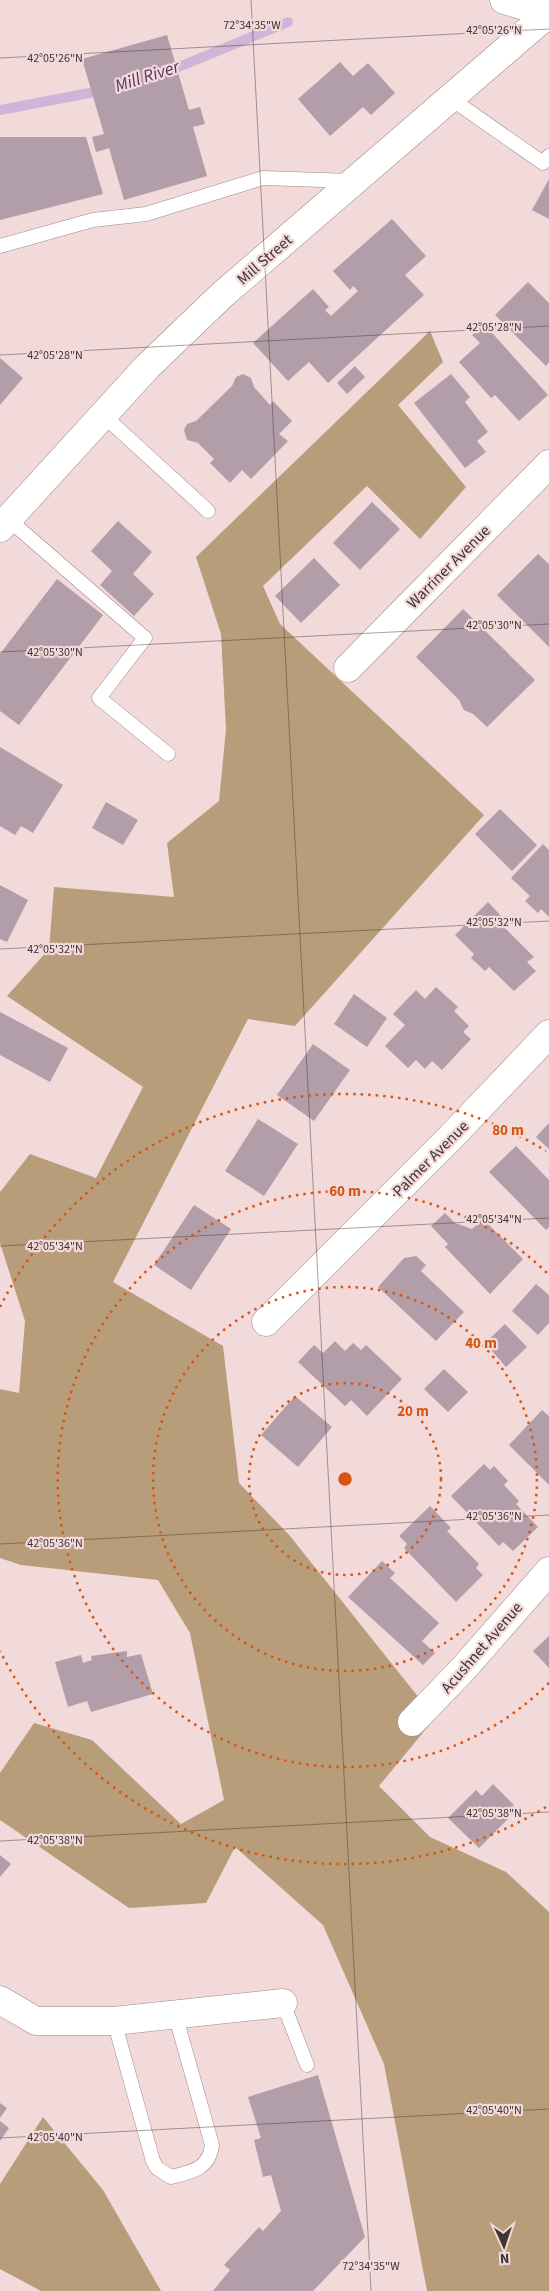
<svg xmlns="http://www.w3.org/2000/svg" width="549" height="2291" font-family="'Source Sans 3',sans-serif">
<style>
.forest{fill:#b89d7a}
.lines{fill:none;stroke-linecap:round;stroke-linejoin:round}
.stream{stroke:#d0b5d8;stroke-width:10}
.building{fill:#b29ea8}
.lane-casing{stroke:#9e8889;stroke-width:15}
.street-casing{stroke:#9e8889;stroke-width:29}
.secondary-casing{stroke:#9e8889;stroke-width:29}
.primary-casing{stroke:#9e8889;stroke-width:29}
.lane{stroke:#fff;stroke-width:14}
.street{stroke:#fff;stroke-width:28}
.secondary{stroke:#fff;stroke-width:28}
.primary{stroke:#fff;stroke-width:28}
.ticks{fill:none;stroke:#3e3535;stroke-width:1;stroke-opacity:0.45}
.ring{fill:none;stroke:#d75510;stroke-width:2.5;stroke-dasharray:2.5 5}
.labels{text-anchor:middle;stroke-width:4.5;stroke-linejoin:round;paint-order:stroke}
.street-label{font-size:16px;fill:#3e3535;stroke:#f2d9da}
.water-label{font-size:18px;font-style:italic;fill:#5a3664;stroke:#f2d9da}
.ticks-label{font-size:12px;text-anchor:middle;fill:#3e3535;stroke:#f2d9da;stroke-width:4.5;stroke-linejoin:round;paint-order:stroke}
.centre{fill:#d75510;stroke:#f2d9da;stroke-width:2.5}
.ring-label{font-size:15px;text-anchor:middle;font-weight:bold;fill:#d75510;stroke:#f2d9da;stroke-width:4.5;stroke-linejoin:round;paint-order:stroke}
</style>
<rect width="100%" height="100%" fill="#f2d9da"/>
<!-- forest -->
<path class="forest" d="M430 331 443 362 398 405 466 487 420 539 367 486 263 586 280 624 484 815 295 1026 248 1019 113 1282 223 1346 239 1483 290 1536 435 1718 379 1786 430 1837 506 1872 549 1912V2291H427L384 2064 323 1925 235 1847 206 1903 129 1908 0 1820V1773L34 1723 92 1740 181 1824 224 1800 190 1633 158 1580 21 1565 0 1558V1389L19 1393 25 1321 0 1243V1192L30 1154 96 1178 143 1087 7 996 49 949 54 887 174 897 167 843 219 801 226 729 221 634 196 557Z
M43 2117 103 2190 161 2291H41L0 2269V2184Z"/>
<g class="lines">
<!-- stream -->
<path class="stream" d="M164 73 288 22
M0 110 105 90"/>
</g>
<!-- building -->
<path class="building" d="M167 35 189 110 200 107 205 124 193 127 207 176 124 200 109 148 96 152 92 137 104 134 82 59Z
M340 62 353 76 368 63 395 93 371 115 363 107 330 136 298 99Z
M0 137H86L103 194 0 220Z
M549 179V219L532 210Z
M392 219 426 256 405 275 424 295 328 383 309 362 288 381 253 343 313 289 329 307 325 310 331 316 358 291 353 286 350 290 333 271Z
M528 282 549 303V362L546 366 495 315Z
M484 324 548 395 519 421 495 395 491 398 459 362 480 343 472 335Z
M0 358 23 378 0 405Z
M355 366 365 377 347 394 337 383Z
M243 374 251 378 254 387 270 405 273 401 292 421 279 434 288 441 251 479 242 470 230 483 210 463 214 459 198 443 187 440 184 430 187 424 196 421 232 386 236 377Z
M451 374 470 397 465 402 488 432 477 441 486 452 465 468 414 403Z
M372 502 400 529 360 570 333 543Z
M118 521 152 552 133 574 154 594 134 616 100 585 112 571 91 551Z
M538 554 549 564V647L497 595Z
M314 558 340 585 301 623 275 596Z
M57 579 103 615 19 725 0 711V654Z
M463 609 535 680 487 727 473 714 464 710 459 700 416 657Z
M0 747 63 785 33 833 21 826 15 835 0 826Z
M106 802 138 820 123 845 92 828Z
M500 809 537 845 512 871 475 834Z
M543 844 549 850V917L541 909 538 913 525 901 530 896 511 878Z
M0 885 28 900 7 942 0 939Z
M488 902 503 918 499 922 534 957 527 962 536 971 514 991 489 967 485 971 471 958 474 954 455 935Z
M436 987 458 1007 454 1011 469 1026 463 1032 471 1039 442 1070 432 1061 425 1069 416 1060 408 1068 385 1046 405 1025 393 1014 416 990 425 999Z
M354 994 387 1018 367 1047 334 1024Z
M0 1012 68 1048 50 1082 0 1055Z
M313 1044 350 1070 314 1121 277 1095Z
M258 1119 298 1144 264 1196 225 1171Z
M549 1123V1149L536 1137Z
M516 1146 549 1180V1227L546 1230 489 1172Z
M194 1205 231 1229 191 1290 154 1265Z
M445 1213 455 1223 472 1229 483 1219 523 1259 490 1294 445 1247 448 1244 431 1226Z
M416 1256 426 1265 421 1271 464 1312 436 1341 378 1287 404 1258Z
M536 1284 549 1295V1323L538 1335 512 1311Z
M505 1324 527 1347 506 1367 485 1343Z
M335 1341 345 1351 353 1343 361 1350 366 1345 402 1379 367 1416 351 1400 345 1406 298 1362 314 1345 323 1353Z
M444 1369 468 1392 448 1412 424 1389Z
M295 1396 332 1427 298 1467 261 1435Z
M542 1410 549 1416V1485L509 1445Z
M484 1464 490 1470 494 1466 508 1481 504 1485 519 1501 516 1504 538 1527 513 1551 503 1542 499 1546 451 1496Z
M430 1506 451 1528 447 1531 479 1564 476 1568 483 1575 456 1602 404 1548 407 1544 399 1536Z
M382 1561 395 1573 390 1578 439 1623 422 1641 435 1653 423 1665 348 1597Z
M549 1636V1668L533 1651Z
M127 1651V1657L141 1654 153 1694 91 1712 87 1701 68 1707 55 1662 81 1655 83 1663 92 1660 91 1656Z
M493 1784 514 1805 503 1815 508 1819 479 1848 448 1818 476 1790 482 1796Z
M0 1855 11 1864 0 1877Z
M318 2075 365 2237 313 2291H213L230 2270 224 2265 259 2227 263 2231 281 2211 271 2175 263 2177 254 2140 261 2138 248 2097Z
M0 2103 7 2108 0 2118Z
M0 2121 9 2128 0 2141Z"/>
<g class="lines">
<defs>
<path id="lane" d="M450 98 543 163 549 156
M0 246 93 220 146 214 263 178 352 181
M103 415 208 511
M8 519 145 638 99 698 168 754
M283 2003 307 2065
M114 2021 153 2161 157 2168 171 2177C192 2172 209 2169 212 2145L175 2014"/>
<path id="street" d="M348 668 549 464
M266 1322 453 1135 549 1034
M412 1722 464 1668 549 1571
M0 2000 36 2021H114L283 2003"/>
<path id="secondary" d="M0 528 147 367 222 295 549 13"/>
<path id="primary" d="M504 0 549 13"/>
</defs>
<!-- lane casing -->
<use href="#lane" class="lane-casing"/>
<!-- street casing -->
<use href="#street" class="street-casing"/>
<!-- secondary casing -->
<use href="#secondary" class="secondary-casing"/>
<!-- primary casing -->
<use href="#primary" class="primary-casing"/>
<!-- lane -->
<use href="#lane" class="lane"/>
<!-- street -->
<use href="#street" class="street"/>
<!-- secondary -->
<use href="#secondary" class="secondary"/>
<!-- primary -->
<use href="#primary" class="primary"/>
</g>
<!-- ticks -->
<path class="ticks" d="M251 0 371 2291M0 58 549 29M0 355 549 326M0 652 549 624M0 949 549 921M0 1246 549 1218M0 1544 549 1515M0 1841 549 1812M0 2138 549 2109"/>
<!-- distance rings -->
<g class="ring">
<circle cx="345" cy="1479" r="96"/>
<circle cx="345" cy="1479" r="192"/>
<path d="M549 1683A288 288 0 1 1 549 1275"/>
<path d="M546 1807A385 385 0 0 1 0 1651M0 1307A385 385 0 0 1 546 1151"/>
</g>
<g class="labels">
<!-- street labels -->
<g class="street-label">
<text transform="translate(264 259) rotate(-41)" y="6">Mill Street</text>
<text transform="translate(448 566) rotate(-45)" y="6">Warriner Avenue</text>
<text transform="translate(430 1158) rotate(-45)" y="6">Palmer Avenue</text>
<text transform="translate(481 1647) rotate(-49)" y="6">Acushnet Avenue</text>
</g>
<!-- water labels -->
<g class="water-label">
<text transform="translate(147 76) rotate(-18)" y="6">Mill River</text>
</g>
</g>
<g class="ticks-label">
<text x="252" y="29">72°34'35"W</text>
<text x="494" y="34">42°05'26"N</text>
<text x="55" y="62">42°05'26"N</text>
<text x="494" y="331">42°05'28"N</text>
<text x="55" y="359">42°05'28"N</text>
<text x="494" y="629">42°05'30"N</text>
<text x="55" y="656">42°05'30"N</text>
<text x="494" y="926">42°05'32"N</text>
<text x="55" y="953">42°05'32"N</text>
<text x="494" y="1223">42°05'34"N</text>
<text x="55" y="1250">42°05'34"N</text>
<text x="494" y="1520">42°05'36"N</text>
<text x="55" y="1547">42°05'36"N</text>
<text x="494" y="1817">42°05'38"N</text>
<text x="55" y="1844">42°05'38"N</text>
<text x="494" y="2114">42°05'40"N</text>
<text x="55" y="2141">42°05'40"N</text>
<text x="371" y="2270">72°34'35"W</text>
</g>
<circle cx="345" cy="1479" r="8" class="centre"/>
<g class="ring-label">
<text x="508" y="1135">80 m</text>
<text x="345" y="1196">60 m</text>
<text x="481" y="1348">40 m</text>
<text x="413" y="1416">20 m</text>
</g>
<!-- north arrow -->
<g transform="translate(504 2246) rotate(177)" stroke="#f2d9da" stroke-width="4" paint-order="stroke">
<path d="M0-4L9 19L0 12L-9 19Z" fill="#3e3535"/>
<text y="-8" font-size="14" font-weight="bold" text-anchor="middle" fill="#3e3535">N</text>
</g>
</svg>
